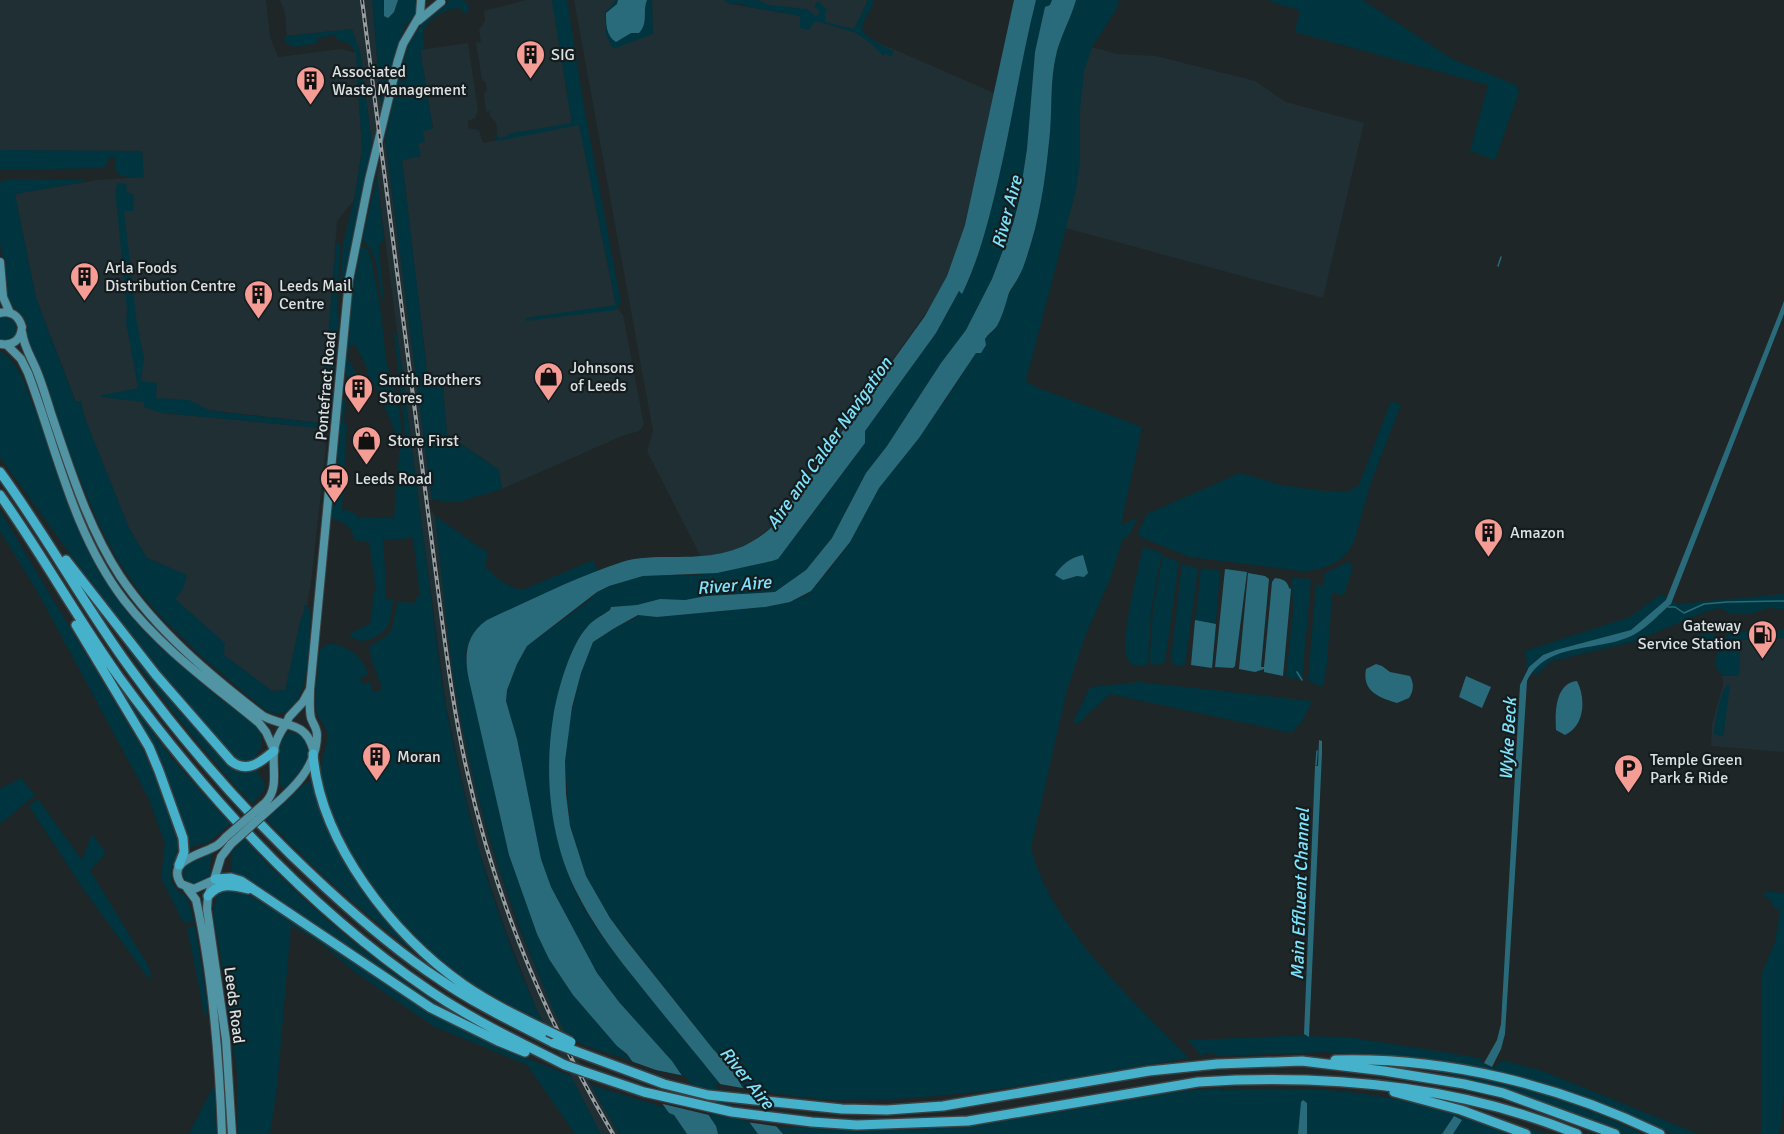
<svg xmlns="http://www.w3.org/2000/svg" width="1784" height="1134" font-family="Signika,sans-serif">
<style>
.built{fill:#202f34}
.green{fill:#00353f}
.water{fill:#296b7b}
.pier{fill:#1e2628}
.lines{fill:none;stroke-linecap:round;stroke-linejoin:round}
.stream{stroke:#296b7b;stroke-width:1.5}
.major-casing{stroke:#3b4143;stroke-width:10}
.highway-casing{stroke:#3b4143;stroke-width:12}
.major{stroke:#5195a5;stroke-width:8}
.highway{stroke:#46b1ca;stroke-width:9}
.rail-casing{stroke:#989ea0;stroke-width:4}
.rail{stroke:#141c1e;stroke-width:1.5;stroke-dasharray:4.5;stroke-linecap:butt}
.major-bridge-casing{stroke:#3b4143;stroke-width:10;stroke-linecap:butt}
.highway-bridge-casing{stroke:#3b4143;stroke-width:12;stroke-linecap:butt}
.major-bridge{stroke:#5195a5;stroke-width:8}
.highway-bridge{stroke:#46b1ca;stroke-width:9}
.labels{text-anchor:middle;stroke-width:4.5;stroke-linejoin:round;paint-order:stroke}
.poi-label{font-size:16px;fill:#dbe0e2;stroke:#141c1e;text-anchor:start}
.street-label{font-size:16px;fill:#dbe0e2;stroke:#141c1e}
.water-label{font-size:18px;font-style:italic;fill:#7ee3fc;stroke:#141c1e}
</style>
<rect width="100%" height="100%" fill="#1e2628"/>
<!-- built -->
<path class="built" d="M0 0H266L270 37 278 57 341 49 356 53 362 150 354 200 337 221 322 423 144 403V406L162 413 321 428V440L325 443 326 447 311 582 307 605H304L305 610 300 622 286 690 272 691 224 655V643L175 599 186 575 147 558 129 528 84 416 81 401 76 402 36 298 15 194 98 180 143 177 142 151 0 150Z
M280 0H372L382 114 372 145 360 51 352 29 287 36 285 13Z
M526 0H552L572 124 508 134V137L498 138 496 122 490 116V111L486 112 484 94 487 90 486 83 482 80 476 43 481 42 479 30 485 21 484 11Z
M574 0H616L605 13 653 34 652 0H724L730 4 800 16 733 0H868L854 30 801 16 854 32 994 93 965 225 947 276 935 300 777 522 753 541 731 553 701 557 647 451 653 431Z
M468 43 478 111 475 118 468 121V128L479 130 483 143 579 124 616 306 526 318 618 309 623 315 644 425 639 431 622 436 502 489 499 470 447 434 442 377 428 379 402 160 420 156 418 143 423 131 433 128 420 50Z
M1088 46 1117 54 1156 56 1255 81 1286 102 1364 123 1323 298 1062 227 1076 111Z
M385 138 432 500H428L430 509 435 516 455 681 467 749 488 835 517 924 551 1003 591 1085 619 1134H601L536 1008 505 928 479 850 464 789 446 704 420 510 414 508 419 502 377 176Z
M1784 638V752L1711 746 1712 724 1723 685 1722 676 1739 675 1740 640Z"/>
<!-- green -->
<path class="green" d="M372 0H384L383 6 394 12 398 0H415L417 11 413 19 404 26 382 114Z
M450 0H464L470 9 466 13 461 12V8C447 7 425 19 423 34 422 39 424 44 425 49L420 50 433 129 423 131 425 142 418 144 421 156 402 160 428 379 442 376 447 434 499 470 502 489 458 502 432 500 385 138 398 80 404 82 406 77 401 73 407 48 417 30 427 19 445 6Z
M552 0H567L584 107 621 303 616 310 526 321V318L616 305 579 125 498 141 493 135H498V138L507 137V134L572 123Z
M616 0H618L617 4 606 13 607 28 616 42 631 33H639C649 22 642 12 647 0H652L653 34 613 49 606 35 605 13Z
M724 0H757L770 5 807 9 816 16 820 12 814 6 818 1 827 10 825 12V22L854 29 868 0H874C872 10 865 17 862 26 860 36 887 48 894 51L891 57 886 53 883 56 872 44 854 32 815 21 809 30 800 28V16L749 7 741 3C734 6 730 4 724 0Z
M1036 0H1052L1035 52 1027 149 1019 201 1013 223 992 279 966 330 941 363 887 446 866 473 832 538 806 570 775 592 706 596 685 600 660 599 637 605 611 607 610 610C603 614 594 619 588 626 571 643 558 690 554 714 545 770 550 825 570 879 584 917 612 950 637 981 677 1032 721 1081 758 1134H718L716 1126 672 1061 619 1002 597 973 551 887 541 859 517 739 506 701 507 690 517 664 527 646 591 599 597 592 610 586 643 576 699 575 772 561 804 526 865 443V431L936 333 959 291 963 292C980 256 989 219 998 181 1012 121 1021 60 1036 0Z
M1076 0H1119L1117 8 1092 47 1084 72 1080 111V161L1076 190 1026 381 1036 387 1142 427 1121 525 1138 518 1127 538H1123L1110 579 1086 634 1067 690 1031 848C1051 928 1133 1000 1189 1058 1075 1077 959 1101 843 1100 810 1100 776 1093 743 1088L730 1067 713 1049 610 918 586 876 570 826 565 761 569 725 581 673 593 642 613 629 638 617V615L657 617 755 608 790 602 807 595 828 572 846 548 879 488 939 406 943 404 976 353 986 345 985 340C988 334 993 331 997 326 1003 316 1005 302 1010 292 1013 287 1017 282 1019 276 1038 237 1044 186 1049 142 1053 112 1049 81 1057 51 1062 33 1071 18 1076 0Z
M1272 0H1363L1452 59 1516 85 1519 92 1495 160 1470 151 1488 85 1295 32 1300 10 1271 2Z
M352 29 360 51 372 145 345 279 341 278 343 244 354 200 362 150 356 53 349 43 337 40 336 35 317 38V43L296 47 287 44 284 38 287 36Z
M0 150 142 151 144 177C136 178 117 178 115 169 114 165 116 161 116 158L109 157 107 164 103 168 0 170Z
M377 176 384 240 380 243 379 248 384 304C375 283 382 255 362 240Z
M8 179 83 180 84 182 15 194 36 298 75 401H81L84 416 129 528 147 558 187 575 183 589 175 599 225 643 224 655 272 691 285 690 300 622 305 610 303 606 307 605 311 613C309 639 312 732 265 710L202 657 164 620 139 591 117 559 98 522 68 451 43 376 27 341V326L25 319 8 301 6 272 0 243V182Z
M119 183 126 184 127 192 134 195 133 211H124L137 323 144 358 141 381 157 383 156 398 189 400 211 411 321 423 336 243H340L337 313 339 318 329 424 321 428 162 413 144 407V402L100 397 102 395 138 388 126 322 127 310 115 189Z
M361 245 368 250 371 258 381 312 386 360 400 413 402 442H406L394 333H397C407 408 416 483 426 558 433 608 437 658 446 707 466 815 496 924 543 1023 510 1005 476 988 445 965 389 922 333 844 321 773 319 759 329 748 327 734 326 724 317 719 316 709 314 690 319 670 319 650L329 643C346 645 363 656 368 674L360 677 362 684 370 682 373 692 382 690C380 678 368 656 370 646L384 638 391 631 398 602 415 603 416 597H420L413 538 383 540 386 584 385 600H393C390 620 391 632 370 639 360 643 356 640 348 634L370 624 374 591H376L369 542 354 540C352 528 347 522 334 520L331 517 342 398 345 400 344 424 347 425 342 510 351 511 358 517 394 518 400 443 378 391C374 384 371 378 365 372L368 370 355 344 348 346 350 354 347 356 360 381 364 380 365 383 357 382V378H354L353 382 348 379 345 374 351 302Z
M7 317 15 322 17 330 14 337 6 341 0 340V318Z
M0 351C20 363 26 388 34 408H36L68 503 92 554 154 638 219 698 258 727 261 736 262 747 252 761 246 762 234 758 193 712 119 622 0 457Z
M1391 401 1401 405 1371 482 1354 542C1343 563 1323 571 1301 571L1190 557 1140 537 1138 533 1147 514 1240 473 1281 485 1323 491 1347 492 1359 485Z
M0 511 141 746 156 778 178 844C176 868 158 879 187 897L194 921 185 923 183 922 161 878 165 844 149 799 37 591 0 531Z
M435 516 488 553 485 567C496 577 506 587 522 590L593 560 598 572 487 620C474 629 467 641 465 657L509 855 537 934 549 959 573 995 632 1061C613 1054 585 1048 569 1036 560 1029 544 987 539 975 508 902 484 827 467 750 450 674 444 594 435 516Z
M1143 547 1162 553 1151 610 1148 665H1133C1132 664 1127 660 1127 658 1119 644 1139 566 1143 547Z
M1163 556 1179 562 1165 662 1158 665 1152 664 1150 661 1153 609Z
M1348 562 1353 567 1344 595 1332 593 1327 663 1323 687 1308 681 1316 585H1323L1325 573Z
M1182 564 1198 568 1185 665H1174L1171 659Z
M1201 568 1220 571 1212 668 1191 665Z
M1292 578 1311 579 1302 680 1286 677 1287 670H1284L1287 668 1293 613Z
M1661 594 1677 604 1784 594V609L1768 608 1750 614H1731L1721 608 1707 611 1633 642 1552 661 1536 675 1525 667 1527 663 1525 651 1630 617Z
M1698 639a9 9 0 1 1 18 0a9 9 0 1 1-18 0Z
M1784 630V638L1740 640 1739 675 1724 676C1708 667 1719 644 1729 634L1735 632Z
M128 644 228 763 255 768 264 782 265 789 252 804C206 754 163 702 125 646Z
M104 667 174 761 230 824 209 842 187 848 170 790Z
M1139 682 1312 701 1303 720 1292 733 1110 694 1077 724 1073 722 1090 687Z
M1728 684 1730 687 1723 737 1714 734C1715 722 1720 691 1728 684Z
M290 732C313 734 309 760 300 775 297 781 291 785 286 789L280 785C282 769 273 740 290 732Z
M21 778 35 795 0 824V789Z
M313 780 357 876 453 980C385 933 323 879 266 819L305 784Z
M38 799 82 860 92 834 106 853 90 870 149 967 151 976 149 979 86 893 29 806Z
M244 839C309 909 382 970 464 1020L419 995 232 874 231 852Z
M212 853 209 871 214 873 212 878 198 885 186 882 182 873 186 865Z
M233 889 239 890 288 917 444 1019 518 1055 571 1076 601 1134H575L527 1065 433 1026 355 972 320 943 291 925 277 1088 270 1134H237V1072L220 952 213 915 214 905 218 893Z
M1765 891 1784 893V1090L1780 1134H1761L1762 973 1775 942 1780 911 1775 908 1769 899 1764 897Z
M195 926 208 1007 205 1018 187 927Z
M1290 1036 1348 1037 1481 1058 1480 1061 1494 1068 1503 1060 1545 1072 1698 1134H1672L1588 1097 1412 1059 1326 1052 1216 1056 1215 1054 1205 1053 1202 1057 1188 1040Z
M224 1048 229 1134H225L220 1054Z
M1425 1069C1501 1079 1574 1100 1643 1134H1623L1580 1115 1508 1089Z
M214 1085 217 1134H189Z
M591 1085 666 1108 669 1113 674 1115 687 1134H619Z
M1220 1088V1090C1270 1088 1321 1088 1371 1095 1419 1101 1467 1117 1512 1134H783L777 1127 918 1129 1169 1092Z
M1444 1103 1498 1117 1546 1134H1531L1503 1122Z"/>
<!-- water -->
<path class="water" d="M384 0H398L394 12 388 18 384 16Z
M618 0H647C642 12 649 22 639 33H631L616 42C606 36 606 24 606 13L617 4Z
M1014 0H1036C1021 60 1012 121 998 181 989 219 980 256 963 292L962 294 959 291 936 333 865 431V443L778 559 772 561 717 573 643 576 609 586 597 592 527 646 517 664 507 690 506 701 517 739 541 859 551 887 597 973 619 1002 672 1061 716 1126 718 1134H687L674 1115 669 1113 627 1054 617 1046 573 995 549 959 537 934 509 855 469 680C464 656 465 635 487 620 531 600 576 577 622 562 638 557 655 557 672 557 715 557 745 554 777 522L925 316 947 276 965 225Z
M1052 0H1076C1071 18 1062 33 1057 51 1049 81 1053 112 1049 142 1045 182 1039 222 1026 259 1024 265 1022 271 1019 276 1016 283 1010 289 1008 296 1005 306 1002 317 997 326 993 331 988 334 985 339L986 345 981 353H976L919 438 879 488 850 542 811 591 790 602 765 607 657 617 638 615 613 629 593 642 581 673 572 707 565 761 566 794 570 826 586 876 610 918 627 941 713 1049 730 1067 743 1088 783 1134H758C719 1079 673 1028 631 974 610 948 591 921 576 891 550 839 544 775 553 718 557 692 570 645 588 626 594 619 603 615 610 610L611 607 637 605 660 599 685 600 706 596 775 592 806 570 832 538 866 473 887 446 941 363 966 330 992 279 1013 224 1019 201 1027 149 1035 52 1045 7 1050 5Z
M1784 301V314L1671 604C1659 614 1648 627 1635 634 1601 653 1547 640 1527 681L1505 1034 1501 1049 1492 1067 1484 1063 1497 1040 1501 1024 1520 685 1529 667 1543 655 1556 650 1631 630 1666 600Z
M1083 555 1088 573 1084 577 1077 576 1063 580 1055 575C1062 564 1070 558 1083 555Z
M1225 569 1247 572 1235 666 1233 668 1215 667Z
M1248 573 1265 576 1269 579 1261 667H1264L1272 582 1275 578C1282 579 1287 580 1289 588L1291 589 1283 676 1264 672V669L1255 672 1239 669Z
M1195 620 1216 624 1212 668 1191 665Z
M1376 664 1382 666 1390 672 1410 676C1414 683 1414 691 1409 698L1397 703C1378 697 1362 691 1366 669Z
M1466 676 1491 687 1482 708 1459 697Z
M1577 681C1586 698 1585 726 1565 735L1556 730C1555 713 1555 683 1577 681Z
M1319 740 1322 741V753L1309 1037 1304 1034 1315 766H1318Z
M1303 1100 1307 1103V1134H1298L1301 1102Z
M1454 1116 1462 1120 1453 1134H1442Z"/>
<!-- pier -->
<path class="pier" d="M628 1060 656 1070 685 1076 713 1116 659 1103Z
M714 1083 748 1089 781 1127 746 1122Z"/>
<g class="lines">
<!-- stream -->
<path class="stream" d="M1498 266 1501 257
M1668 607H1675L1684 613 1704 604 1727 602 1784 601
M1297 672 1302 680
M1316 765 1317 751"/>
<defs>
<path id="major" d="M418 21 441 2
M0 262 3 297 10 313
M0 313C11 310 19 316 22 327 21 340 13 346 0 344
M22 332C24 348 33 360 38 374 43 387 47 400 51 413 70 469 88 527 120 576 157 631 211 676 263 716 285 728 305 720 313 749
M7 345 21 359 28 373C57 450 73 533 124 600 162 649 212 684 259 723L266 732 274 750
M286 724 289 717 303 702 309 691
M266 802C279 788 272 768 274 751 275 741 280 732 286 724
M271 808C293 789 317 767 317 735 317 728 313 724 311 718 309 709 310 699 310 690L349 280 369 180 398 60 403 44 420 15 421 0
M226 837C222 841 219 845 214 847 199 855 166 861 181 884L194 889 214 880 221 857 231 844
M214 880 208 896 207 909 226 1040 232 1134
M187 888 196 900C213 976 219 1056 222 1134"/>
<path id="highway" d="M0 472C46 535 84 605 130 668 188 748 254 822 326 888 362 921 399 953 439 979 475 1004 515 1023 554 1043
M0 495C42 554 77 618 119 677 205 795 309 909 430 991 473 1020 519 1042 565 1065
M66 560 156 675 231 761C247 774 261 762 274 751
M76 625 149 747 159 771 183 838 184 852 179 865
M313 754C320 843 393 935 464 985 490 1003 519 1017 548 1031
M215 879 231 878 241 881 431 1008 498 1041 525 1052
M208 896C219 882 233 885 248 889
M575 1051 664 1084 708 1095 842 1109 887 1110 943 1106 1149 1071 1217 1064 1302 1061 1384 1071 1464 1084 1503 1093 1615 1134
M1335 1060C1447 1057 1559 1085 1660 1134
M585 1072 644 1092 732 1112 812 1122 857 1125 968 1121 1198 1082C1325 1074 1458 1085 1577 1134
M1394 1092 1461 1110 1526 1134"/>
</defs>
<!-- major casing -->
<use href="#major" class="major-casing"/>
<!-- highway casing -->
<use href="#highway" class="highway-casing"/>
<!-- major -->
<use href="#major" class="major"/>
<!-- highway -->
<use href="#highway" class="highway"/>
<defs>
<path id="rail" d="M362 0 441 613C448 666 455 719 467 771 495 899 546 1021 613 1134"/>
</defs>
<!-- rail casing -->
<use href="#rail" class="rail-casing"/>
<!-- rail -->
<use href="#rail" class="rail"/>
<defs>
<path id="major-bridge" d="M226 837 266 802
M231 844 271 808"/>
<path id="highway-bridge" d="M548 1031 571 1042
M554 1043 575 1051
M565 1065 585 1072"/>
</defs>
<!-- major-bridge casing -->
<use href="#major-bridge" class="major-bridge-casing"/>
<!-- highway-bridge casing -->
<use href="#highway-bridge" class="highway-bridge-casing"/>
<!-- major-bridge -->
<use href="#major-bridge" class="major-bridge"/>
<!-- highway-bridge -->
<use href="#highway-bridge" class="highway-bridge"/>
</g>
<!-- icons -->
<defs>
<symbol id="building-pin" viewBox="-11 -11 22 30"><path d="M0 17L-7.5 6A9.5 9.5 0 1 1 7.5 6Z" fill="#f59c95" stroke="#141c1e"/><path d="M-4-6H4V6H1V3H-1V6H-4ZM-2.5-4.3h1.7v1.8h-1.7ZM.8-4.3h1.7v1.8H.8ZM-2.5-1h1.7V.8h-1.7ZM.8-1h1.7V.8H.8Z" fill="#111"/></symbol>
<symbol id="shop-pin" viewBox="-11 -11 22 30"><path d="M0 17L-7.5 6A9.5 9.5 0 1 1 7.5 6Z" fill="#f59c95" stroke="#141c1e"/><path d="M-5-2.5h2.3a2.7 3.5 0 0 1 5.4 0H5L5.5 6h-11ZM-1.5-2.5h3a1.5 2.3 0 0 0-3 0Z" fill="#111"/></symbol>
<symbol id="bus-pin" viewBox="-11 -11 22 30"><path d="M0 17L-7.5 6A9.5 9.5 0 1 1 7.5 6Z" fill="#f59c95" stroke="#141c1e"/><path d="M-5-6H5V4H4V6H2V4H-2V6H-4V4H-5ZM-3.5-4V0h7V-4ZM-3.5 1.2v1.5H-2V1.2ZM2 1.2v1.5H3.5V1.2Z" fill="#111"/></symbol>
<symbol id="fuel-pin" viewBox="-11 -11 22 30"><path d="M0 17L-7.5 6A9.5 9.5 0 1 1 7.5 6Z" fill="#f59c95" stroke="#141c1e"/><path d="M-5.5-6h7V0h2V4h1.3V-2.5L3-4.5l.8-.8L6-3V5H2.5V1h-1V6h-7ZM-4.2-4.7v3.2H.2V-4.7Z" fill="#111"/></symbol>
<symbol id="parking-pin" viewBox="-11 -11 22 30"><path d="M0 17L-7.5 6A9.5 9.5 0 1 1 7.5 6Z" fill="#f59c95" stroke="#141c1e"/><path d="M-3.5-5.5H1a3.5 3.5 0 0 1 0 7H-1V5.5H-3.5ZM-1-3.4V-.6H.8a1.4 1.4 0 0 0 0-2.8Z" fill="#111"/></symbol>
</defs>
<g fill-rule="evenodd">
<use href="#building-pin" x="514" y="38" width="33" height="45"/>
<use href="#building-pin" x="294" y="64" width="33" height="45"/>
<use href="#building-pin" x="68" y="260" width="33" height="45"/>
<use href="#building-pin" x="242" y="278" width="33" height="45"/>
<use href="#shop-pin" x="532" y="360" width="33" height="45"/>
<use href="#building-pin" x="342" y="372" width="33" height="45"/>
<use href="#shop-pin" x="350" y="424" width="33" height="45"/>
<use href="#bus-pin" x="318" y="462" width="33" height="45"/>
<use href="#building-pin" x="1472" y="516" width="33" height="45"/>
<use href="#fuel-pin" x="1746" y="618" width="33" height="45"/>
<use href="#building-pin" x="360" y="740" width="33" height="45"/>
<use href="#parking-pin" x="1612" y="752" width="33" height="45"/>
</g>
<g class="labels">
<!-- poi labels -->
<g class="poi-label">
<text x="551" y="60">SIG</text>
<text x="332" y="77">Associated<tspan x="332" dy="18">Waste Management</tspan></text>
<text x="105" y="273">Arla Foods<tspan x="105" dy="18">Distribution Centre</tspan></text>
<text x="279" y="291">Leeds Mail<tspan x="279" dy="18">Centre</tspan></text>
<text x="570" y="373">Johnsons<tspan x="570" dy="18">of Leeds</tspan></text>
<text x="379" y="385">Smith Brothers<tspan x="379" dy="18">Stores</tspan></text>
<text x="388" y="446">Store First</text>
<text x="355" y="484">Leeds Road</text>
<text x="1510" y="538">Amazon</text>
<text x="1741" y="631" text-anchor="end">Gateway<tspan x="1741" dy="18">Service Station</tspan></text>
<text x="397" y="762">Moran</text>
<text x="1650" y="765">Temple Green<tspan x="1650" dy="18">Park &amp; Ride</tspan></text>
</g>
<!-- street labels -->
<g class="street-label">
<text transform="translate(325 386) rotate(-85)" y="6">Pontefract Road</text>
<text transform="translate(235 1005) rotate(83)" y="6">Leeds Road</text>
</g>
<!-- water labels -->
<g class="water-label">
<text transform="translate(1007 212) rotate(-75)" y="6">River Aire</text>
<text transform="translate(829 443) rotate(-55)" y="6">Aire and Calder Navigation</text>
<text transform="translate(734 585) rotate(-5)" y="6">River Aire</text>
<text transform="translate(1508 739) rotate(-87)" y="6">Wyke Beck</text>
<text transform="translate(1300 894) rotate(-88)" y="6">Main Effluent Channel</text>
<text transform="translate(747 1078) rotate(51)" y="6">River Aire</text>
</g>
</g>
</svg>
